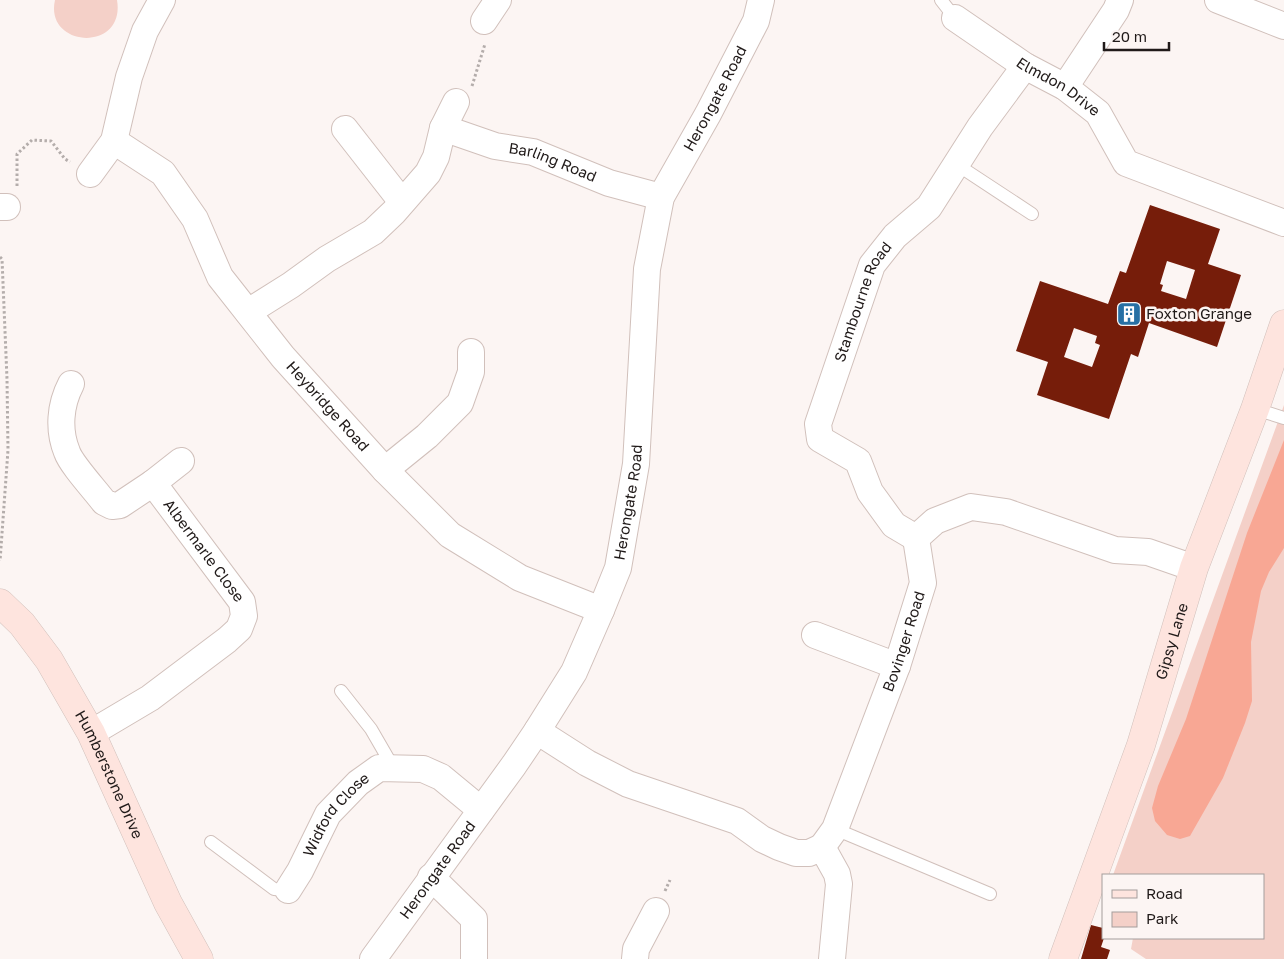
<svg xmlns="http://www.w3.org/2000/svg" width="1284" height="959" font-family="'Golos Text',sans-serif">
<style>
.green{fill:#f4d0c8}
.forest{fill:#f8a794}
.building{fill:#761d0a;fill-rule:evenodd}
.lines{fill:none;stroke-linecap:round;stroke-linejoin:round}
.lane-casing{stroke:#d1c0bb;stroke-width:14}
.street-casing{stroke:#d1c0bb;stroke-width:28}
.secondary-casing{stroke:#d1c0bb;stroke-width:29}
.path{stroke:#b4adab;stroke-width:3;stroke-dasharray:2.5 2.5;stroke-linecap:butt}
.lane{stroke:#fff;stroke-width:12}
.street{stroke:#fff;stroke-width:26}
.secondary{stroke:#fee4de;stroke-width:28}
.labels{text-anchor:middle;stroke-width:5;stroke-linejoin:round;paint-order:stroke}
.street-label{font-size:15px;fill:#201a19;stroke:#fcf5f3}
.poi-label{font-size:15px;fill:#201a19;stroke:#fcf5f3;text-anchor:start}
</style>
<rect width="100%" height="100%" fill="#fcf5f3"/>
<!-- green -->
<path class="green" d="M55 0H117C126 53 44 48 55 0Z
M1284 405V959H1146L1131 949 1133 938H1263V875H1113Z"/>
<!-- forest -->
<path class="forest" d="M1284 440V548L1269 572 1261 591 1251 642 1252 701 1245 723 1223 778 1190 836 1180 839 1167 835 1155 821 1152 808 1158 786 1186 719 1247 533Z"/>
<!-- building -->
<path class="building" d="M1150 205 1220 229 1208 264 1241 275 1217 347 1149 323 1138 357 1131 354 1109 419 1037 395 1048 362 1016 351 1040 281 1108 304 1120 271 1126 273ZM1167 261 1195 270 1186 299 1161 291 1163 285 1160 284ZM1074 328 1097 336 1095 343 1100 345 1092 367 1064 357Z
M1091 925 1103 928V938H1104L1101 947 1110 950 1107 959H1081Z"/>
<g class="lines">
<defs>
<path id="lane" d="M941 0 955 18
M956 164 1032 214
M1255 409 1284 418
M341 691 371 729 393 767
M835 829 990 894
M211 842 274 889 288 890"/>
<g id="street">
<path d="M1218 0 1284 26"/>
<path id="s1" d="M955 18 1025 66 1065 87 1098 113 1126 163 1284 223"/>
<path d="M484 21 498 0"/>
<path d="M1065 87 1116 10 1120 0"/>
<path id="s2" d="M443 128 495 146 533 152 609 183 661 197"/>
<path d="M345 129 402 202"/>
<path id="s3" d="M114 141 163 173 195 219 220 277 283 357 385 470 450 535 520 578 601 610"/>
<path d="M90 174 114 141 129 77 145 31 162 0"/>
<path d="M0 207H7"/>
<path d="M248 312 291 285 327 259 373 232 394 212 428 173 436 157 443 128 456 102"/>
<path id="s4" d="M71 384C60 405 58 430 67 452 71 464 95 490 104 502L112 506 120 505 153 483 242 602 244 616 239 629 227 640 150 698 91 733"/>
<path d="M385 470 427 436 460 403 471 372V352"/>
<path d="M153 483 181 461"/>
<path id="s5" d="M916 538 894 525 870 492 858 461 820 439 818 424 872 265 895 236 929 207 980 127 1025 66"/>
<path d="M815 635 897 666"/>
<path d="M537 731 587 763 628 784 737 821 762 839 779 847 796 853H809L822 847 837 874 839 884 832 959"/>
<path id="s6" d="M822 847 835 829 897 666 923 583 916 538 935 521 971 507 1006 512 1115 550 1148 552 1194 568"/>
<path d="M431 877 474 919V959"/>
<path id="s7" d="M288 890 300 871 328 814 358 783 379 768 423 769 441 777 481 810"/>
<path id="s8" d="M373 959 514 765 537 731 574 672 601 610 618 568 636 464 647 269 661 197 708 114 756 21 761 0"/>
<path d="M635 959 636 949 656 911"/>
</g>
<g id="secondary">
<path id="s9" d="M0 603 22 624 49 660 91 733 168 903 199 959"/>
<path id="s10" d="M1063 959 1141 745 1194 568 1255 409 1284 324"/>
</g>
</defs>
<!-- lane casing -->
<use href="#lane" class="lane-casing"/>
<!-- street casing -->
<use href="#street" class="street-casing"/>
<!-- secondary casing -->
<use href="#secondary" class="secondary-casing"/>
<!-- path -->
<path class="path" d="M472 86 485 44
M17 186V154L32 140 51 141 65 159 70 162
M0 257 2 259 7 379 8 450 0 561
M665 891 670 880"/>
<!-- lane -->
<use href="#lane" class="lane"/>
<!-- street -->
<use href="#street" class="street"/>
<!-- secondary -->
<use href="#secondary" class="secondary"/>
</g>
<!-- icons -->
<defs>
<symbol id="building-square" viewBox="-11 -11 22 22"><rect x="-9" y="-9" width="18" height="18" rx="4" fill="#2770a4" stroke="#fcf5f3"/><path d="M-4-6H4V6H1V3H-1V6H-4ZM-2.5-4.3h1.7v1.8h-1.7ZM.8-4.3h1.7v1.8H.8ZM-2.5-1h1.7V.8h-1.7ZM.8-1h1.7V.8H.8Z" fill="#fff"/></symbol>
</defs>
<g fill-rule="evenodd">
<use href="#building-square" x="1115" y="300" width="28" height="28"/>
</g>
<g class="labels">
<!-- street labels -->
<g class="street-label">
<text dy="5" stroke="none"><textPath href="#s1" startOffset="124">Elmdon Drive</textPath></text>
<text dy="5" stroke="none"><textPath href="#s8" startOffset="950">Herongate Road</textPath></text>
<text dy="5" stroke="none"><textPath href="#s2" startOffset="115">Barling Road</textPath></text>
<text dy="5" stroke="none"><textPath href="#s5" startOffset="289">Stambourne Road</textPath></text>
<text dy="5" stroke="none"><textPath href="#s3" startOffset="346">Heybridge Road</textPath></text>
<text dy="5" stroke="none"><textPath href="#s8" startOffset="530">Herongate Road</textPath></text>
<text dy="5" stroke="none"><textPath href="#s4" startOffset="274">Albermarle Close</textPath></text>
<text dy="5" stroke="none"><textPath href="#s6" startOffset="222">Bovinger Road</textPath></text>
<text dy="5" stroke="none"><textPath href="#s10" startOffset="336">Gipsy Lane</textPath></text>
<text dy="5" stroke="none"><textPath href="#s9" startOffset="205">Humberstone Drive</textPath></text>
<text dy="5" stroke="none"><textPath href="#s7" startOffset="90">Widford Close</textPath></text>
<text dy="5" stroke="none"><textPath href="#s8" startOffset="110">Herongate Road</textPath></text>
</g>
<!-- poi labels -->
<g class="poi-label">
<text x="1146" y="319">Foxton Grange</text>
</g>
</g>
<!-- legend -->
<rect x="1102" y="874" width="162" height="65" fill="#fcf5f3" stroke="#a49d9c"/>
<rect x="1112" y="890" width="25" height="8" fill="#fee4de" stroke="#a49d9c"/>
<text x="1146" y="899" font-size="15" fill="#201a19">Road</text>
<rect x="1112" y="912" width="25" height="15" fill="#f4d0c8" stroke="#a49d9c"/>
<text x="1146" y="924" font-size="15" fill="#201a19">Park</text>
<!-- scale -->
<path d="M1104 42v8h65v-8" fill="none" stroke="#201a19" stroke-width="2.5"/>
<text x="1112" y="42" font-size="15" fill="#201a19" stroke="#fcf5f3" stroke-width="4" paint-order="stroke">20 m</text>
</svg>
